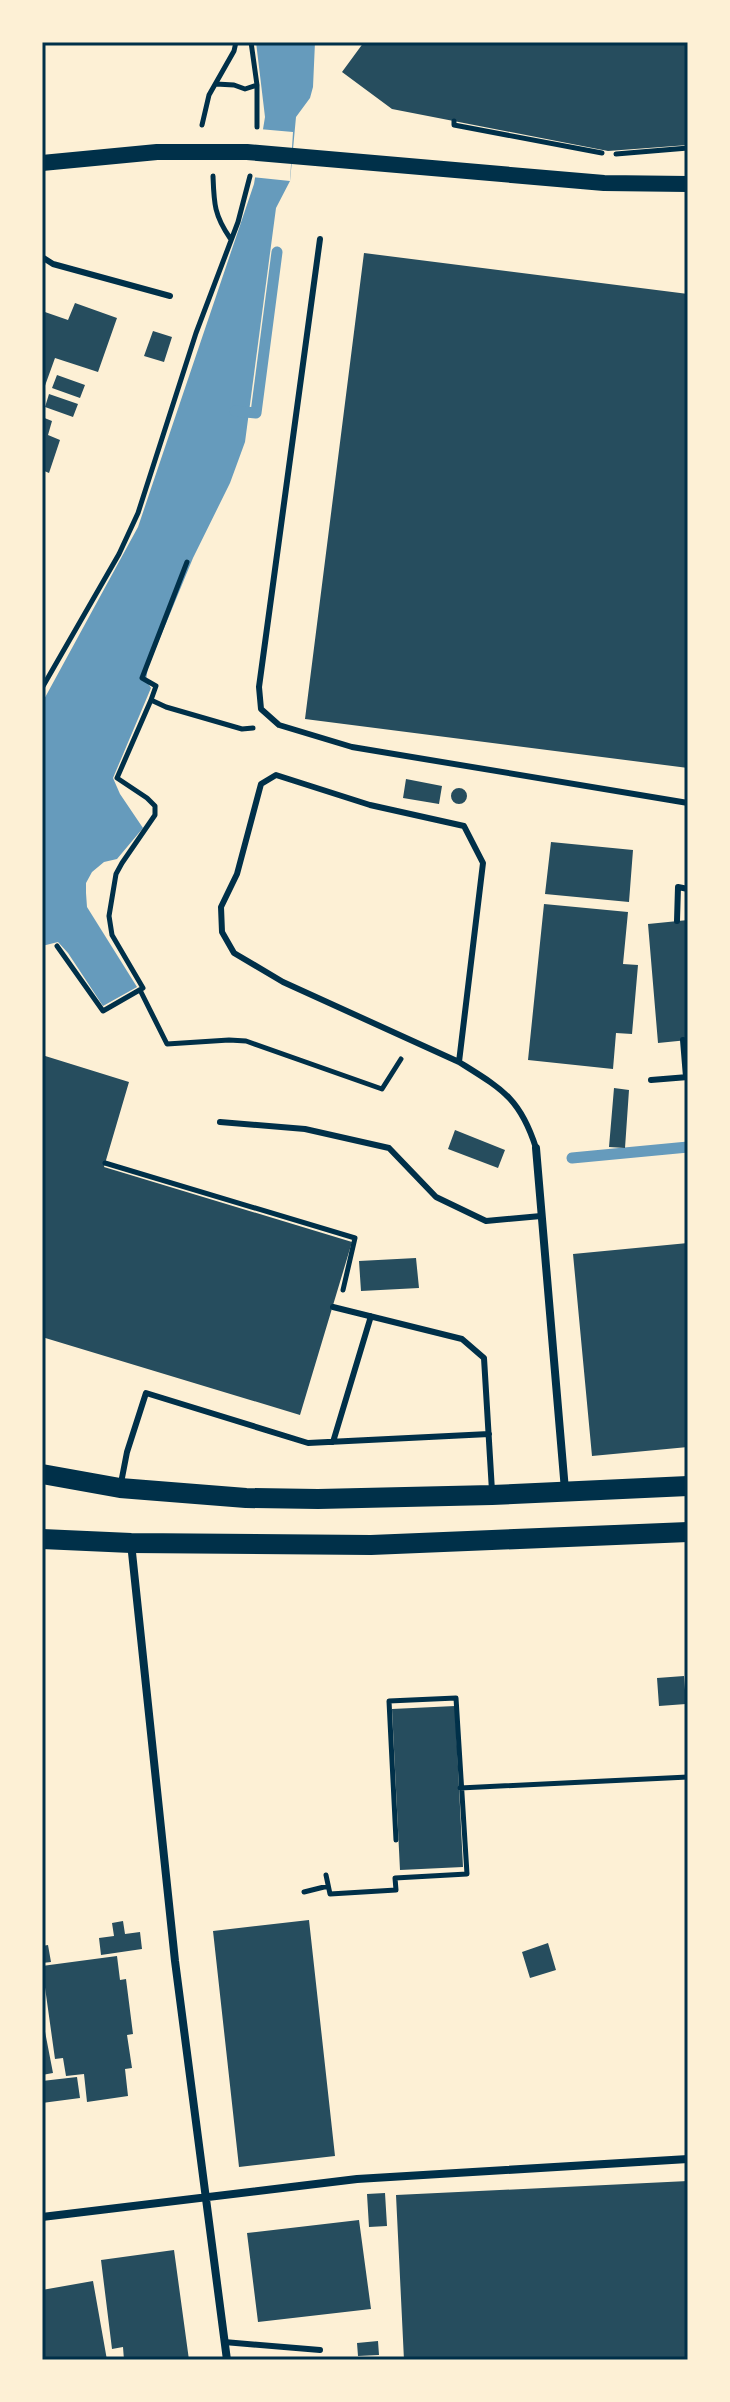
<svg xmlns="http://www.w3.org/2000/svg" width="730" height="2402" font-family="Quicksand,sans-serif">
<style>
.water{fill:#669bbc}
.pier{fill:#fdf0d5}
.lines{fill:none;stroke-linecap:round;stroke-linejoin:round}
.stream{stroke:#669bbc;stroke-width:11}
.building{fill:#264d5e}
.path{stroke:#003049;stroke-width:5}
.service{stroke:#003049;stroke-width:6}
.minor{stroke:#003049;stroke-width:8}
.secondary{stroke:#003049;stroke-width:16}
.primary{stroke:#003049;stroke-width:20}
.neatline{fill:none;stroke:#003049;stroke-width:3}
</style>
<rect width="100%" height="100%" fill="#fdf0d5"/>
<!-- water -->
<path class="water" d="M256 42H315L313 87 310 98 296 117 290 181 276 208 245 442 230 483 193 558 148 667 146 680 151 688 113 778 120 794 143 828 117 859 104 862 92 872 86 883V893L87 907 137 987 103 1006 68 953 58 942 42 946V703L138 527 254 184 265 117Z"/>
<!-- pier -->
<path class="pier" d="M259 129 293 132 290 181 251 177Z"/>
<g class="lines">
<!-- stream -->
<path class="stream" d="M235 411 256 413 277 252
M572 1158 688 1147"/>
</g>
<!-- building -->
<path class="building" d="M364 42H688V145L608 151 392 109 342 72Z
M364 253 688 294V768L305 719Z
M75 303 117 318 98 372 55 358 42 394V311L68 320Z
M153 331 172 337 164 362 144 356Z
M57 375 85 385 80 398 52 388Z
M49 394 78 404 73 417 45 407Z
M42 417 52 421 48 435 60 440 49 473 42 470Z
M406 779 442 786 439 804 403 798Z
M451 796a8 8 0 1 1 16 0a8 8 0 1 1-16 0Z
M551 842 633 850 629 902 545 894Z
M544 904 628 912 623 964 638 965 632 1034 616 1033 613 1069 528 1060Z
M688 920V1040L658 1043 648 924Z
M42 1055 129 1082 104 1167 352 1242 300 1415 42 1337Z
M614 1088 629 1090 625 1148 609 1147Z
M455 1130 505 1150 498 1168 448 1149Z
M688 1243V1447L592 1456 573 1254Z
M416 1258 419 1288 361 1291 359 1261Z
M684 1676 686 1704 659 1706 657 1678Z
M455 1706 463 1867 400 1870 392 1709Z
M309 1920 335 2156 239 2167 213 1931Z
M123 1921 125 1934 140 1932 142 1949 101 1955 99 1938 114 1936 112 1923Z
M548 1943 556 1970 530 1978 522 1952Z
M48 1945 51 1962 42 1963V1946Z
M117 1956 120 1980 126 1979 133 2034 127 2035 132 2068 125 2069 128 2096 87 2102 84 2074 66 2076 63 2058 55 2059 42 1966Z
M42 2016 53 2073 42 2075Z
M77 2077 80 2098 42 2103V2081Z
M688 2181V2360H404L396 2195Z
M385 2193 387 2226 369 2227 367 2194Z
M359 2220 371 2309 258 2322 247 2233Z
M174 2250 189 2360H124L123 2347 112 2349 101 2260Z
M93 2281 107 2360H42V2290Z
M378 2341 379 2355 358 2356 357 2343Z"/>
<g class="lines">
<!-- path -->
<path class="path" d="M251 42 257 85V127
M216 84 234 85 245 89 257 85
M454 121V125L602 153
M202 125 209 95 234 51 236 42
M616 154 688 148
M213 176C214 203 214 215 230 238
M42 688 119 554 138 513 196 333 238 222 250 176
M151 700 156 686 142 678 187 562
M57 946 103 1011 143 988 112 935 109 916 116 874 122 863 155 815V806L147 798 117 778 151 700 166 707 242 729 253 728
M140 990 167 1044 229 1040 246 1041 382 1089 401 1059
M105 1163 355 1238 343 1290
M460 1788 688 1777
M326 1875 330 1894 396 1890 395 1878 467 1874 456 1698 389 1701 396 1840
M304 1892 328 1886"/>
<!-- service -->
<path class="service" d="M320 239 259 687 261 709 279 725 352 747 688 803
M42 257 53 264 170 296
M677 921 678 887 688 889
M683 1040 686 1077
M459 1062 283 982 234 953 222 932 221 907 237 874 261 784 276 775 370 805 464 826 483 863 459 1062C502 1089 520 1098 536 1148
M651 1080 688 1077
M220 1122 305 1129 389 1148 436 1197 486 1221 541 1216
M333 1307 462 1339 484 1358 492 1491
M333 1442 371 1316
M121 1483 127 1452 146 1393 308 1443 489 1434
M224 2342 320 2350"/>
<!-- minor -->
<path class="minor" d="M536 1148 565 1490
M131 1543 175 1961 227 2360
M42 2217 357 2179 688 2159"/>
<!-- secondary -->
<path class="secondary" d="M42 163 157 152H247L604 183 688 184"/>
<!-- primary -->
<path class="primary" d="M42 1474 120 1488 246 1498 318 1499 492 1495 688 1486
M42 1539 131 1543 371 1545 688 1532"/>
</g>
<!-- border -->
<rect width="730" height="2402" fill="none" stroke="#fdf0d5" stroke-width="88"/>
<rect x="44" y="44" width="642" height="2314" class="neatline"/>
</svg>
